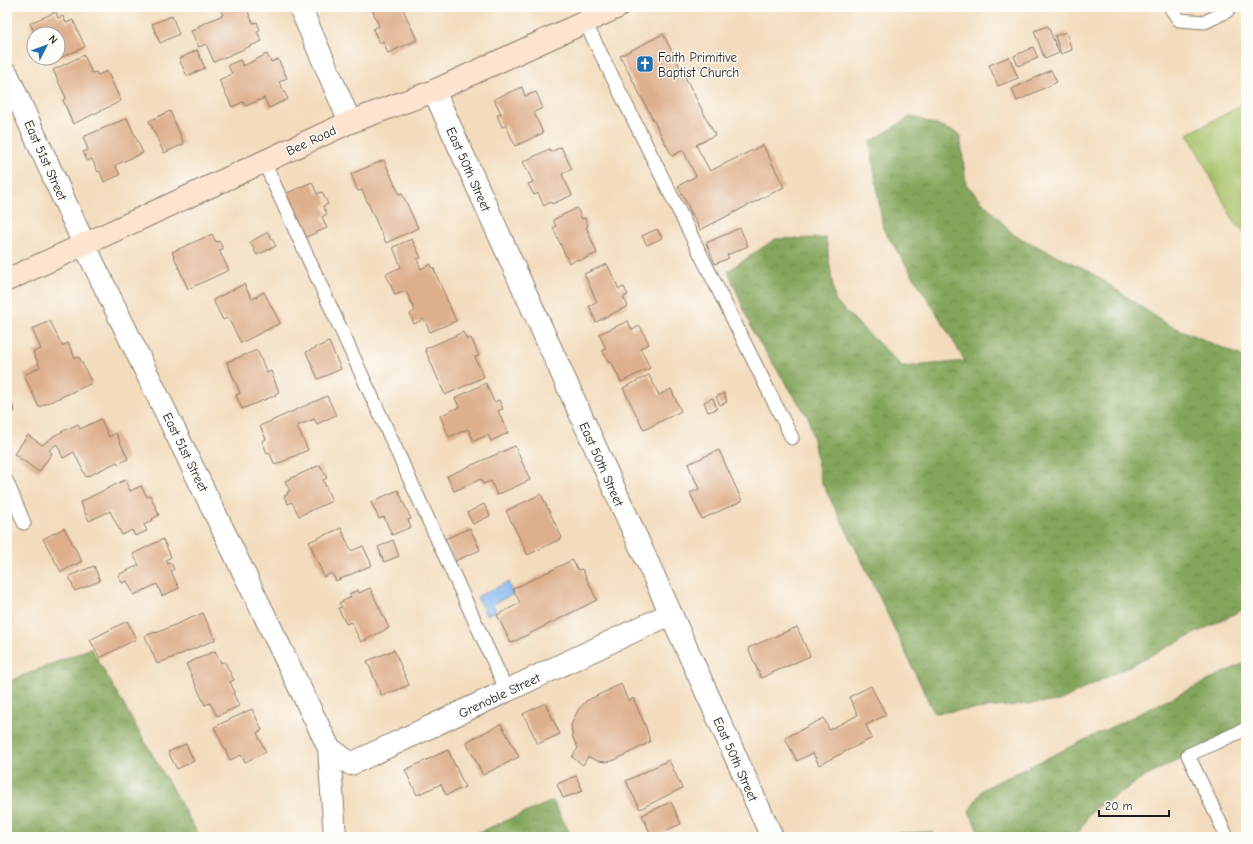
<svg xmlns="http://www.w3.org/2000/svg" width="1253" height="844" font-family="'Comic Neue',sans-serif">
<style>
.forest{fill:url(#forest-crowns);stroke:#50613c}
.pitch{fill:#a6c066;stroke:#616e41}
.water{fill:url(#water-ripples);stroke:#506a87}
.building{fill:#deaf8c}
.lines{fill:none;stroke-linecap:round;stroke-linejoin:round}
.lane-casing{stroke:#887c6c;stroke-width:15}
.street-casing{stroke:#887c6c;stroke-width:24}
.secondary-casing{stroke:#887c6c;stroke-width:24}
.lane{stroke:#fff;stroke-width:13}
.street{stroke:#fff;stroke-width:22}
.secondary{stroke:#fde4d1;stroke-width:22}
.labels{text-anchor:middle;stroke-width:3;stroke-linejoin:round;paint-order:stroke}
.poi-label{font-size:13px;fill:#1c1c1c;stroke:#fdfcf7;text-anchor:start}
.street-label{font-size:13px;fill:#1c1c1c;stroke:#fdfcf7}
</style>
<defs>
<pattern id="forest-crowns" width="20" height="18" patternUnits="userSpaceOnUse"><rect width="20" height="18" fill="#84a65b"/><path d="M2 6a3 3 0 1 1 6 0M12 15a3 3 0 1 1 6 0" fill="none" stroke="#6b864a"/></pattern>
<pattern id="water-ripples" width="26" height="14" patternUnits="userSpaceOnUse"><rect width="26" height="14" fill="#85b8f2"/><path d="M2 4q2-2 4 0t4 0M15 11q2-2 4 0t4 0" fill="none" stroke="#729ecf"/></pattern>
</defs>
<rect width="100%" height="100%" fill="#fdfcf7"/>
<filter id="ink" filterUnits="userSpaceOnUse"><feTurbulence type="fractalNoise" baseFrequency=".025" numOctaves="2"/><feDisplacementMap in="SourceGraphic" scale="8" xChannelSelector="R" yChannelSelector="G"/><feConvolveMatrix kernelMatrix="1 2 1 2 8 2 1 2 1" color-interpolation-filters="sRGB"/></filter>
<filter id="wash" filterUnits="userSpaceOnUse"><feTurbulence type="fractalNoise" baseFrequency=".012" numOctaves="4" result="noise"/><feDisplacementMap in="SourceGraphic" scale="16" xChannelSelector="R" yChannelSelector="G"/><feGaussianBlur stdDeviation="0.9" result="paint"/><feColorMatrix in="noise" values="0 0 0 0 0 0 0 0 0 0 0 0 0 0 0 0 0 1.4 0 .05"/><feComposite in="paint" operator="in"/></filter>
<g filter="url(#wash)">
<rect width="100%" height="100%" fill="#f3dcbd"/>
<!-- forest -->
<path class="forest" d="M912 116 960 134 966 184 1014 235 1089 271 1165 323 1246 358V608L1059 701 934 713 868 573 821 481 809 419 754 334 728 271 775 239 826 238 835 301 903 367 965 361 934 309 883 229 870 142Z
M91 648 200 837H7V682Z
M1246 662V724L1145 777 1091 811 1076 837H981L969 811 983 789Z
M553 801 572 837H467Z
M932 832 934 837H883L891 833Z"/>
<!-- pitch -->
<path class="pitch" d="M1246 103V234L1235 223 1188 134Z"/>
<!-- water -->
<path class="water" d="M508 582 513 594 493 604 496 611 486 615 477 597Z"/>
<g id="blocks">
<!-- building -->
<path class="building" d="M219 7H246L253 23 257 22 260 30 257 32 262 41 214 62 206 44 199 47 191 31 199 28 198 26 223 15Z
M371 7H402L417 40 388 53 383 41 379 43 373 29 379 26Z
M56 12 58 18 63 16 66 23 73 20 85 47 48 63 45 58H58V34H35L30 23Z
M172 16 179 34 160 43 152 24Z
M1048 26 1059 53 1045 59 1034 31Z
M1066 32 1072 50 1061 54 1055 36Z
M663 34 715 135 696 145 710 171 763 145 784 187 700 230 678 186 696 176 683 150 672 156 620 56Z
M1033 47 1038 58 1018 66 1014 56Z
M197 50 205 68 187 76 179 59Z
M267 54 271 62 278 59 287 78 279 82 288 99 269 108 264 98 246 106 243 102 232 107 219 80 232 74 228 65 240 60 243 66Z
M84 55 92 73 96 72 98 75 107 71 121 101 73 124 63 100 66 98 53 70Z
M1009 57 1018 78 998 86 989 65Z
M1051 70 1057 82 1017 101 1012 89Z
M522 87 525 96 536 92 543 108 534 112 543 133 515 146 506 125 502 127 497 115 501 114 494 99Z
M170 111 184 144 164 153 149 121Z
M127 118 143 153 115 165 120 175 104 182 100 171 98 172 92 159 87 161 83 152 88 150 83 137Z
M561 147 572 169 562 174 572 195 552 204 551 202 544 206 538 193 534 195 528 184 533 182 523 162 549 149 551 152Z
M384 160 399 194 402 193 418 228 386 243 362 190 358 191 351 174Z
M312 182 317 194 322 192 328 204 323 206 327 214 322 217 327 228 306 237 285 194Z
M577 208 582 219 585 218 588 226 586 227 597 253 579 261 578 259 569 263 553 228 556 226 553 220Z
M740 228 748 246 727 255 729 258 715 264 706 243Z
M657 229 662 238 647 245 642 236Z
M268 232 276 246 257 255 250 242Z
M212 234 216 242 219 241 223 249 219 250 229 270 188 289 172 252Z
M412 239 421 258 417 259 421 269 431 264 432 268 433 267 456 321 430 332 424 319 414 324 410 314 415 311 406 291 395 295 386 274 401 267 393 247Z
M607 264 619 289 624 287 628 295 623 297 628 306 596 322 589 306 597 302 584 274Z
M244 284 252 299 264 292 280 323 241 343 228 318 223 320 213 300Z
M50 321 62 346 68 343 75 358 79 357 92 383 39 407 24 375 40 367 33 352 41 349 32 329Z
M628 321 632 330 640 326 649 344 640 348 650 368 621 382 611 362 609 363 602 350 606 349 599 334Z
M463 332 467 340 471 338 479 356 475 357 484 377 445 395 425 349Z
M329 342 341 369 318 379 306 352Z
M257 350 267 373 271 371 279 392 275 394 276 395 242 409 236 395 240 393 227 362Z
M649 375 659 395 671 389 681 411 644 430 623 388Z
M486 383 494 402 499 400 503 409 498 411 508 433 491 441 488 435 474 441 468 429 449 437 440 416 459 407 455 398Z
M7 392 15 411 7 415Z
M724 393 727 402 720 405 716 397Z
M327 396 336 415 317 424 314 419 297 426 308 450 275 465 269 452 267 453 262 441 266 439 260 426Z
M713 398 717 409 708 412 704 402Z
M101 419 109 437 116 433 128 459 118 464 117 462 86 477 74 452 63 458 57 444 49 450 52 453 39 472 14 454 28 435 42 445 53 437V436L78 424 80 429Z
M515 446 530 480 497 495 491 481 483 484 481 479 454 491 447 476Z
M719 450 742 501 702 519 690 493 699 489 688 464Z
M320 465 327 478 323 480 332 501 299 516 292 502 288 504 284 496 288 494 287 492 290 491 285 481Z
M125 480 130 491 141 486 147 497 150 495 159 515 152 519 153 520 144 525 147 531 135 536 132 530 122 535 110 511 89 521 80 502Z
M398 490 411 519 408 520 411 527 392 535 384 517 379 519 371 502Z
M541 494 562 538 528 555 506 511Z
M484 504 490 516 473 524 467 513Z
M64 528 82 561 61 572 43 539Z
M341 528 351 551 363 546 372 565 336 581 332 573 324 577 309 542Z
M470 528 480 550 455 561 445 539Z
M163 539 171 557 166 560 168 564 171 563 174 569 171 571 179 588 162 596 157 584 134 595 127 581 122 583 118 575 139 565 133 554Z
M393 540 399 556 384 562 378 547Z
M572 560 578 570 582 569 597 600 511 643 497 615 520 603 513 589Z
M94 566 100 581 75 591 69 576Z
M370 588 389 628 361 642 351 622 346 624 338 608 342 607 339 603 351 597 349 594 358 590 359 593Z
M203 613 215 640 157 664 145 636 155 632 156 633Z
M127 621 136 639 100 658 90 640Z
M797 627 810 656 761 678 748 648Z
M394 650 409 685 382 696 367 661Z
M215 651 221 663 224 661 234 680 230 682 235 692 233 693 239 706 217 716 210 703 205 705 186 664Z
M621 684 628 701 633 698 646 727 650 742 615 760 607 762 598 761 588 757 583 765 572 757 578 748 573 738 571 725 578 710 586 701Z
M871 686 886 715 866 725 872 738 819 765 813 753 797 761 785 738 824 718 829 730 858 715 849 697Z
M545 703 560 734 538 744 523 714Z
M252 709 262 730 257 733 266 752 245 762 241 755 230 760 214 727Z
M501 724 519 757 483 775 466 742Z
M186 744 194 761 177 769 168 752Z
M448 750 465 787 446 795 441 784 417 795 405 770Z
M669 760 682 788 640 809 626 781Z
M576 776 583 791 563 798 557 784Z
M671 802 681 824 652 837 642 815Z"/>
</g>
</g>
<g filter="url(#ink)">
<use href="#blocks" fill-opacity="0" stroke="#887c6c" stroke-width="1"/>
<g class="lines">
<defs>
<path id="lane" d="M1170 7 1179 20 1205 22 1227 11 1230 7
M585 22 792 438
M264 162 507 691
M7 482 24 523
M1227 837 1188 755 1246 729"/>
<path id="street" d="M300 7 350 122
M7 74 84 244 329 748 335 837
M434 91 772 837
M329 748 351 764 670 614"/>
<path id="secondary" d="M7 280 350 122 434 91 618 7"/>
</defs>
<!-- lane casing -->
<use href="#lane" class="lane-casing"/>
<!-- street casing -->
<use href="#street" class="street-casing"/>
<!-- secondary casing -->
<use href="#secondary" class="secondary-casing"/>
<!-- lane -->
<use href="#lane" class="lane"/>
<!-- street -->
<use href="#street" class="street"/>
<!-- secondary -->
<use href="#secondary" class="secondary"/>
</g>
</g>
<!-- icons -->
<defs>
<symbol id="church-square" viewBox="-11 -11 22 22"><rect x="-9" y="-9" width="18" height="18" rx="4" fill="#1f6fb2" stroke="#fdfcf7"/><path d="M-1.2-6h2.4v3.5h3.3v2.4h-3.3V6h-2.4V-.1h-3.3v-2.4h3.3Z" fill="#fff"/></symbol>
</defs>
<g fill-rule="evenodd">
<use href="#church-square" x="635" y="54" width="20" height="20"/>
</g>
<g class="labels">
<!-- poi labels -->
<g class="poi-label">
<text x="658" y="62">Faith Primitive<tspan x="658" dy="15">Baptist Church</tspan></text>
</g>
<!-- street labels -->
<g class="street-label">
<text transform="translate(311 140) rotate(-25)" y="5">Bee Road</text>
<text transform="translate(46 160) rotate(66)" y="5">East 51st Street</text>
<text transform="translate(469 169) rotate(66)" y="5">East 50th Street</text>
<text transform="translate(186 452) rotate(64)" y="5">East 51st Street</text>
<text transform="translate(602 464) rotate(66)" y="5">East 50th Street</text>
<text transform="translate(499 695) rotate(-25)" y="5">Grenoble Street</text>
<text transform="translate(736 759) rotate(66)" y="5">East 50th Street</text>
</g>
</g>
<!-- margin -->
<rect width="1253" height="844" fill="none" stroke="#fdfcf7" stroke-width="24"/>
<!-- north arrow -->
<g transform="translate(46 46) rotate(48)"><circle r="19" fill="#fdfcf7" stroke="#a3a29f"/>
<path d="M0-3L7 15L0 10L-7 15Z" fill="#1f6fb2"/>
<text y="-6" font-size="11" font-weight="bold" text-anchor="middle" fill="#1c1c1c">N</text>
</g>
<!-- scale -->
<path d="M1099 810v6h70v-6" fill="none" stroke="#1c1c1c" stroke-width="2"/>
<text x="1105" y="810" font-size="12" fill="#1c1c1c" stroke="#fdfcf7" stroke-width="3" paint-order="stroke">20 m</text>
</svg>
